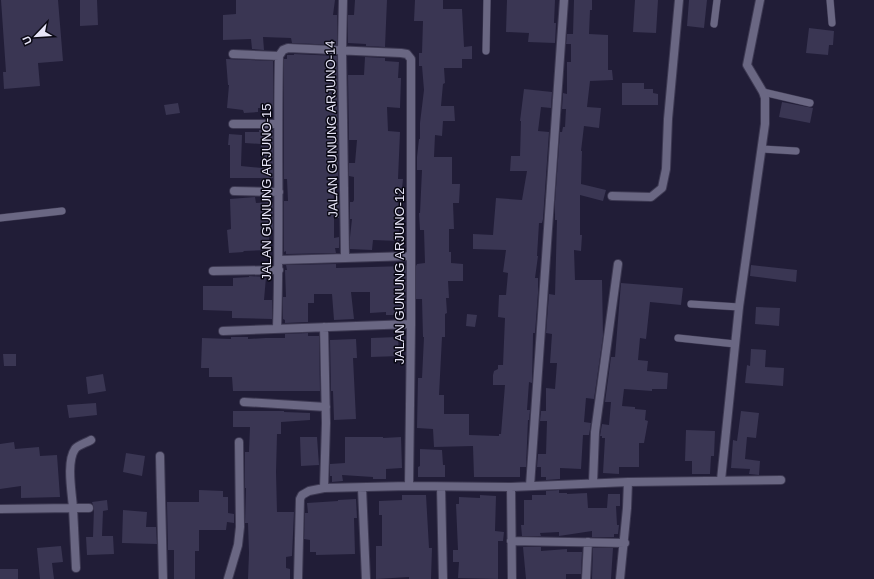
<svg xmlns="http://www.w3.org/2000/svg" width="874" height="579" font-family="Arial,sans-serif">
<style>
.building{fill:#3a3653}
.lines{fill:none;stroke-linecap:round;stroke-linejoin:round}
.lane-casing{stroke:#3d3952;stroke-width:8}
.street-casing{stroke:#3d3952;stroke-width:10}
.lane{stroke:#6a6783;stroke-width:7}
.street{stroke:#6a6783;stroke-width:8}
.labels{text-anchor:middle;stroke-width:3;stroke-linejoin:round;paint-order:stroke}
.street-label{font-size:13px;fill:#e7e5f8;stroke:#0a0914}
</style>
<rect width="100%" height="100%" fill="#211d37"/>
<!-- building -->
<path class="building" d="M1 0H58L63 61 38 63 40 86 4 89 3 72H6Z
M80 0H97L98 25 80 26Z
M236 0H335L333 15H337V45L292 43 291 38 263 37 264 50 252 49 251 39 223 40V15L236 14Z
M355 0H387L385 47 366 46V44L348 43V15H354Z
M415 0H443V9H462L464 47 472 46V59H462V68H444L445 83 443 84 441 106H454L455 121H443L442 136 435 135 434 157H452V184H460L459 203H453L454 229H449V252H451V263L463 264V281H448L449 298H446L447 313 445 314V337H442L439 395H444V414H469V435L499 436V434H501L505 385H493V375L494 371 498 369V365H503L505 318 498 317 499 295H506L508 273 503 272 506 250 473 249V234L493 235 496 198 522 200 527 171H510L511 156H520L521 121H520L524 89 552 92 551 108 541 107 538 131 549 132 543 219 542 223H539L537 256H538L535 278H538V293L535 333H533V335L532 383 529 382 527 410H530L529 420H528L526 467H520V477H474L473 446 434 447 433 429 417 428 418 378H422L424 337H423L422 299H416V266L417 264 425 263 424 230H420L419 213H420L422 170H417V157L419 139H420V123L424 90 422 66H419V53H422L423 21H414Z
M507 0H555L554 23H556L555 43 528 42 529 33 506 32Z
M574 0H592V10H590L589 34 608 35V70H612L613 80 590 81 587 107 601 108 599 128 584 126 581 151H582L581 184 606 190 603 201 580 195V235H582L581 251 574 250 575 280H602L603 336 594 399 586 398 584 422 591 423 589 435H583L581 469 560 468V479L546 480V477H541V467H537L538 454H546L547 421H540L541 411H546V388L555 389 557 363H550L552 334 546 333 549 294 555 295 557 220H555V202L560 132H562L563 127H565L566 109H562L563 93 567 94V62H571V44H566L567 34H573Z
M635 0H658L656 33 633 32Z
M689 0H707L704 28 687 26Z
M809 28 834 31 833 45H829L828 55 806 53Z
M294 54 337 56 338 176H336V183H333L334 202H339V218H334V238L339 237V248H335L336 253 286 254V251L284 252V201H288L287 179H284V59H287V55H294Z
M365 57 385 58V61L399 62 398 78H401L400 108 387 107 388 131 400 132 398 179H403L401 199H399V241L373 240 372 250 350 249V237L352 219H350V202H353L354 200V177L349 176V163H355L357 140H349L348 75H364Z
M226 59 273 61V108H258V112L244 113 243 110 227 108 229 85H228Z
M622 83H644V89H653V93L658 94V105H622Z
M782 102 813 108 810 123 779 117Z
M178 103 180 113 166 115 164 105Z
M259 130H273V178H230V145H228L229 134 242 135 241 166 262 168V147H261V144L245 143V132H259Z
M255 197 256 203 273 202V230L270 229 268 250 243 251 244 252 229 253 227 230 231 229 230 199Z
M336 264V268L406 266 405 315H386V312L370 313V292H351L354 319 334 320 332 294H314V303H308V322L285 323V320L283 319V297H286L285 270H287L286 265Z
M751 265 797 270 796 282 750 276Z
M249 276 266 277 264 300H272V319L232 318V311L203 310V286H233V278L249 277Z
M621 283 683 288 681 305 650 302 646 339 640 338 638 360 648 361 647 371 668 373 667 389H652V391L624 389 622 406 635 407V409L646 410 645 420 648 421 644 443H639V467H619V474L603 473 605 438H602V436H600L602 424 609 425 611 402H605L611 357H615Z
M756 307 780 308 779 326 755 324Z
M467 314 477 315 475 327 466 326Z
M308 333V336H319L320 391H233L232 377H209V368H201L202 338 231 339V337H248V339L266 338H285V334Z
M398 337 399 356 371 357V338Z
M356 339 357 358H353L356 419 334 420 333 391H331L330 340Z
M751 349 766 350 765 367 784 368 783 386 745 383 747 365 750 366Z
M3 354H16V366H4Z
M103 374 106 391 88 394 86 377Z
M96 403 97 415 69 418 67 405Z
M233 411H284V412L310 413V420L281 422V434H277L276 472 277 512H294L292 556 286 557V568L290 569V579H248L249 553 248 523H245L246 488H245V452H249L250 427H233Z
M741 411 759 413 756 438 747 437 745 459 760 461 759 475 749 474 750 469 731 468 733 440 737 441Z
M686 430 715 431 714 456H711L710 474H692V461H685Z
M300 437H317L319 465 301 466Z
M345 437H383V438L401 437 402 468 386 469V479H373V477L342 475 343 481 332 482V476H330V464L345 463Z
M14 442 15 449 39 447 40 456 57 455 60 497 21 498V486L0 489V444Z
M420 449 442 450 443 465H445V477H418V467L420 466Z
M126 453 145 456 142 476 123 472Z
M199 490 223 491V497H228V513L234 514V523L227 522 226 530H199V551H195V579H174V550H168L167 502H199Z
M559 490V493H567V494L587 493 588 508H607L608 494H620V506H616L617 525H619L618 534H614V537H592V531L559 536V532L540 533 541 536H522L521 525H524V500H532V495H546V491Z
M402 495H426L429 548H432L431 579H409V577L376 579V546H382V515H379V501L402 500Z
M480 495 496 496 495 531 504 532 503 541H498V579L458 578 459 562H453V550H458L456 504H459V497L480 498Z
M356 499 357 518H354L355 554 316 555V552H310V540L304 539 305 513H308L307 503 338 501V500Z
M107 500 108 510 103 511 102 536H113L114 554 87 555 86 537H93L94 508 92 502Z
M123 510 147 512 146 527H156L157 544 122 543Z
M61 546 63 562 52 563 54 579H40L37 548Z
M523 547H541V551L567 549V552H582L581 574H566V579H526Z
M593 548H613L611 579H592Z
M0 569H18V579H0Z"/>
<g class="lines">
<defs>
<path id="lane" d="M830 0 832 23
M714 24 717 0
M486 51 487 0
M763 92 810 103
M762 149 796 151
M0 218 62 211
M691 304 739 307
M678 338 735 344"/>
<path id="street" d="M343 0 342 51 345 258
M233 54 279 56
M279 56 283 50 288 48 401 53 407 54 411 59V324L409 486
M233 124H278
M234 191 279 192
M612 196 651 197 662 188 666 169 668 119 679 0
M279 260 411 256
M213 271 279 270
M277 328C280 237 277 146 279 56
M223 331 411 324
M244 402 326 407
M160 456 163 579
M721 480 739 307 765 124V98L763 92 747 65 760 0
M593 483 595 432 618 264
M530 486 564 0
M441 487 443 579
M511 487 512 579
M324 488 326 423 324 327
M362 488 366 579
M89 508H73C72 493 66 462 75 449 78 445 86 443 91 440
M0 509 73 508 76 568
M511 541 625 543
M228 579 238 545 240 527 239 442
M298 579 300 499 302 495 309 491 324 488 409 486 511 487 628 482 781 480
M586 579 588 542
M620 579 627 508 628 482"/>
</defs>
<!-- lane casing -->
<use href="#lane" class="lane-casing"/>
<!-- street casing -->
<use href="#street" class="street-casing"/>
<!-- lane -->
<use href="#lane" class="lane"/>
<!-- street -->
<use href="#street" class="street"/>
</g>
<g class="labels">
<!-- street labels -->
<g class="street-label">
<text transform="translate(331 129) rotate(-91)" y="5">JALAN GUNUNG ARJUNO-14</text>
<text transform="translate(266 192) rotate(-90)" y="5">JALAN GUNUNG ARJUNO-15</text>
<text transform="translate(399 276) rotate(-90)" y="5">JALAN GUNUNG ARJUNO-12</text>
</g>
</g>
<!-- north arrow -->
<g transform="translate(36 36) rotate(245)" stroke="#0a0914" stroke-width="3" paint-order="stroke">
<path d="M0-3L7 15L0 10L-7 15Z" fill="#e7e5f8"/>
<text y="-6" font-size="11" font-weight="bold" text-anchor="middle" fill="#e7e5f8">U</text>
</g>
</svg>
